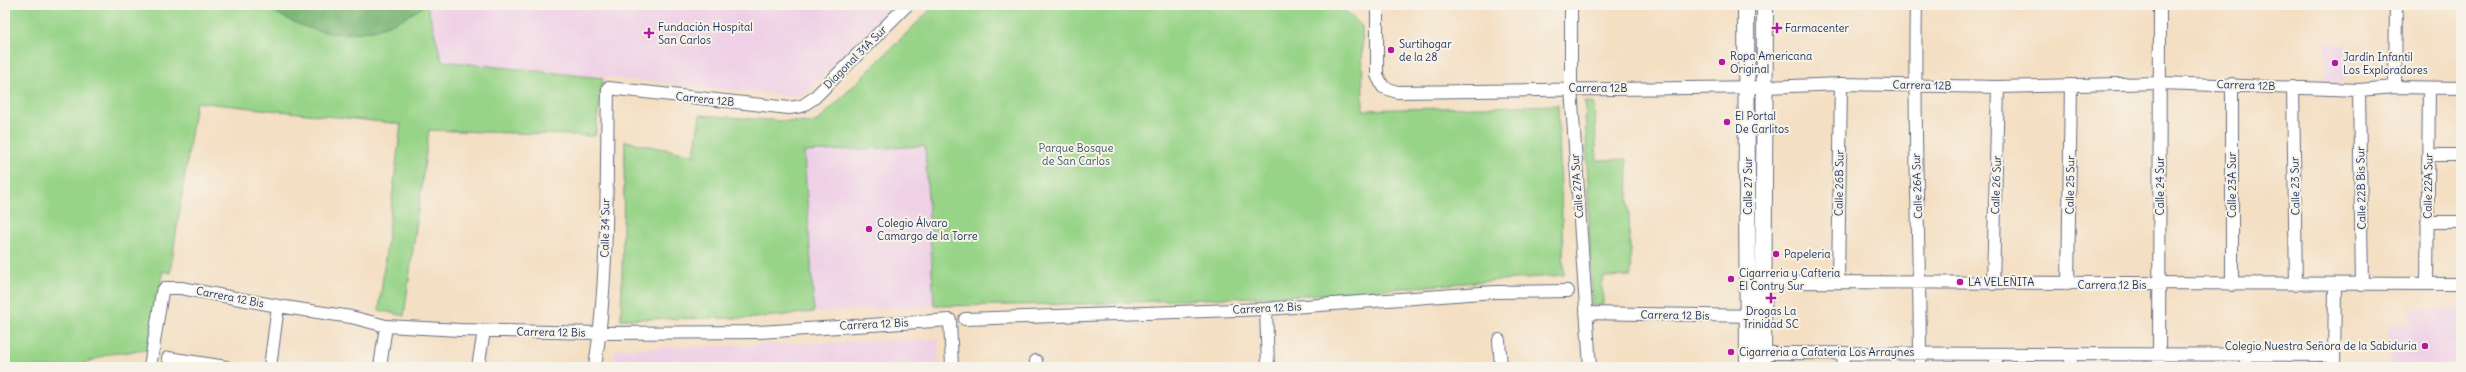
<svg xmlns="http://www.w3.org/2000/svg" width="2466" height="372" font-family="Delius,sans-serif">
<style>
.built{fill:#efd0e6}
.green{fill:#98d488;stroke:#5a8273}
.forest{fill:#7ab674;stroke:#4a7269}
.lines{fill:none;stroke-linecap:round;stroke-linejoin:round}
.minor-casing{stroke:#676d81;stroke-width:14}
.major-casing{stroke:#676d81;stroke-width:18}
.minor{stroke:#fff;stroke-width:12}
.major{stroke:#fff;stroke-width:16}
.poi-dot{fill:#b5179e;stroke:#f7f3e8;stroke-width:1.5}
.labels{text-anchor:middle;stroke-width:4;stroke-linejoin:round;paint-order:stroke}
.poi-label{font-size:11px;fill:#1b2f5e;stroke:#f7f3e8;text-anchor:start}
.street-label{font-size:11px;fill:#1b2f5e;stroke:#f7f3e8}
.park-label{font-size:11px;fill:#3a5868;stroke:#f7f3e8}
</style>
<rect width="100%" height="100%" fill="#f7f3e8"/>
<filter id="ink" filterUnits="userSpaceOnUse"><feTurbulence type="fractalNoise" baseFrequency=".025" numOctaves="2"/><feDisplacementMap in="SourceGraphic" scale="8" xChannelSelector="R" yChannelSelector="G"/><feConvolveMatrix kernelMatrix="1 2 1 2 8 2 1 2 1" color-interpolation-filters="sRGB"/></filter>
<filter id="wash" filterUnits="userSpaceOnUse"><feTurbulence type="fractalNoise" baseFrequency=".012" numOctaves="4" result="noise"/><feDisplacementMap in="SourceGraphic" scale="16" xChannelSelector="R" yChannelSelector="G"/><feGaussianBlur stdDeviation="0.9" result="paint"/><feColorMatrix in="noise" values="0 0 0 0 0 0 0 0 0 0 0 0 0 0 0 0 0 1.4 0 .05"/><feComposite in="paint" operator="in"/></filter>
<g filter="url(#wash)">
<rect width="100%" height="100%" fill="#f4dfc3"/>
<!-- built -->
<path class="built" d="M427 5H893L802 97 442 61Z
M2325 44H2346L2345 82 2325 81Z
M925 146 934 306 814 312 804 152Z
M2461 308V367H2390L2389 325 2411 324 2410 309Z
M938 339 939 367H613L616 349Z"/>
<!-- green -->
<path class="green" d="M5 5H427L442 61 603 78 595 136 429 130 404 316 379 310 401 124 196 102 170 273 163 271 148 350 109 354 74 367H5Z
M935 5H1339L1362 26 1363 110 1558 105 1564 275 1329 294 1080 304 934 306 925 146 804 152 814 312 755 318 621 319 625 141 694 155 700 115 812 123 820 119Z
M1585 102H1594L1597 160 1627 159 1631 276 1602 277 1603 305 1592 306Z"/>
<!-- forest -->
<path class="forest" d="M267 5H425C385 34 334 44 290 20 281 16 274 12 267 5Z"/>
</g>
<g filter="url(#ink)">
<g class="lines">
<defs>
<path id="minor" d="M1377 5V75L1383 87 1397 92 1765 87 1841 84 1998 87 2160 83 2359 90 2395 87 2461 88
M1571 5V88L1590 367
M1916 5C1913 126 1920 246 1920 367
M2293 87 2296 285
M2395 87 2396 5
M2359 90 2362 285
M2428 155H2461
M2427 222H2461
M1838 281 1841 84
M1764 282 2461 284
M1993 284 1998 87
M2068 284 2071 85
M2427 284 2429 88
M2232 285V84
M1266 309 1268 367
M1586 313 1755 316
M965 319 1266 309 1495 292 1568 291
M1499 340 1501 367
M1763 353 2334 355
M2071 354V367
M2246 355V367
M168 358 226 367
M1036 361V367
M150 367 162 292 165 288H181L278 306 351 317 386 326 460 330 600 333 759 332 950 320 952 367
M270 367 278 306
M380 367 386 326
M478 367 484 331
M595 367C609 275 606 180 608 88L789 108 802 106 814 98 907 5
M1843 367 1844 353
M1996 367V354
M2159 367 2160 5
M2334 367 2335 284"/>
<path id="major" d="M1746 5 1748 367
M1763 367 1765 5"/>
</defs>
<!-- minor casing -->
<use href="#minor" class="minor-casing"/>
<!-- major casing -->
<use href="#major" class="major-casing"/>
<!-- minor -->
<use href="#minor" class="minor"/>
<!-- major -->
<use href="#major" class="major"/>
</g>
</g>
<!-- markers -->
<g class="poi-dot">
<path d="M1775 22h4v4h4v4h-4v4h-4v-4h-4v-4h4z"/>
<path d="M647 27h4v4h4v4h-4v4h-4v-4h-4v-4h4z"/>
<circle cx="1391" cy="50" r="4"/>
<circle cx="1722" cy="62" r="4"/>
<circle cx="2335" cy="63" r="4"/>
<circle cx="1727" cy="122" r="4"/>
<circle cx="869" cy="229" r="4"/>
<circle cx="1776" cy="254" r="4"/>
<circle cx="1731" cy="279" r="4"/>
<circle cx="1960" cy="282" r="4"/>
<path d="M1769 292h4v4h4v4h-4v4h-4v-4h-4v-4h4z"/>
<circle cx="2425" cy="346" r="4"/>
<circle cx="1731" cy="352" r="4"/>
</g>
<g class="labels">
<!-- poi labels -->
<g class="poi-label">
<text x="658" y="31">Fundación Hospital<tspan x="658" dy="13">San Carlos</tspan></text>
<text x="1785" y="32">Farmacenter</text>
<text x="1399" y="48">Surtihogar<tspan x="1399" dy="13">de la 28</tspan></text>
<text x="1730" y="60">Ropa Americana<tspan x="1730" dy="13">Original</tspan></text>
<text x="2343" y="61">Jardín Infantil<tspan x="2343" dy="13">Los Exploradores</tspan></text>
<text x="1735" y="120">El Portal<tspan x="1735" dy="13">De Carlitos</tspan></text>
<text x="877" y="227">Colegio Álvaro<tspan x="877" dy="13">Camargo de la Torre</tspan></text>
<text x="1784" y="258">Papeleria</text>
<text x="1739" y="277">Cigarreria y Cafteria<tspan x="1739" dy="13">El Contry Sur</tspan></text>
<text x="1968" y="286">LA VELEÑITA</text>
<text x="1771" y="315" text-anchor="middle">Drogas La<tspan x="1771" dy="13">Trinidad SC</tspan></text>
<text x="2417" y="350" text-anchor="end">Colegio Nuestra Señora de la Sabiduria</text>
<text x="1739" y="356">Cigarreria a Cafateria Los Arraynes</text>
</g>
<!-- street labels -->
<g class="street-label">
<text transform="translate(855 57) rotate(-45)" y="4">Diagonal 31A Sur</text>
<text transform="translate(1922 85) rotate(1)" y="4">Carrera 12B</text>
<text transform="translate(2246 85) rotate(2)" y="4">Carrera 12B</text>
<text x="1598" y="92">Carrera 12B</text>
<text transform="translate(705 99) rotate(6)" y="4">Carrera 12B</text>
<text transform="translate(1839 183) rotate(-89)" y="4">Calle 26B Sur</text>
<text transform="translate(1996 185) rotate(-88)" y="4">Calle 26 Sur</text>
<text transform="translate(2070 185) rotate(-89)" y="4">Calle 25 Sur</text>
<text transform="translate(2232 185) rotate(-90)" y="4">Calle 23A Sur</text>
<text transform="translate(1577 186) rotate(-94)" y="4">Calle 27A Sur</text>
<text transform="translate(1748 186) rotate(-90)" y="4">Calle 27 Sur</text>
<text transform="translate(1917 186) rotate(-92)" y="4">Calle 26A Sur</text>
<text transform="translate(2160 186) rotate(-90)" y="4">Calle 24 Sur</text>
<text transform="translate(2295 186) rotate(-91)" y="4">Calle 23 Sur</text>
<text transform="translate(2428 186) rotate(-89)" y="4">Calle 22A Sur</text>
<text transform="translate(2361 188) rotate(-91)" y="4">Calle 22B Bis Sur</text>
<text transform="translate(605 228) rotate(-89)" y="4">Calle 34 Sur</text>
<text x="2112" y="289">Carrera 12 Bis</text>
<text transform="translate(230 297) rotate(11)" y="4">Carrera 12 Bis</text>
<text transform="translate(1267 308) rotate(-3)" y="4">Carrera 12 Bis</text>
<text transform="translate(1675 315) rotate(1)" y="4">Carrera 12 Bis</text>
<text transform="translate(874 324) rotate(-3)" y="4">Carrera 12 Bis</text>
<text transform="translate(551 332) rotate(1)" y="4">Carrera 12 Bis</text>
</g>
<!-- park labels -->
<g class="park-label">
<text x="1076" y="152">Parque Bosque<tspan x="1076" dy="13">de San Carlos</tspan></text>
</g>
</g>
<!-- margin -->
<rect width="2466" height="372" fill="none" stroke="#f7f3e8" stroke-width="20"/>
</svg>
